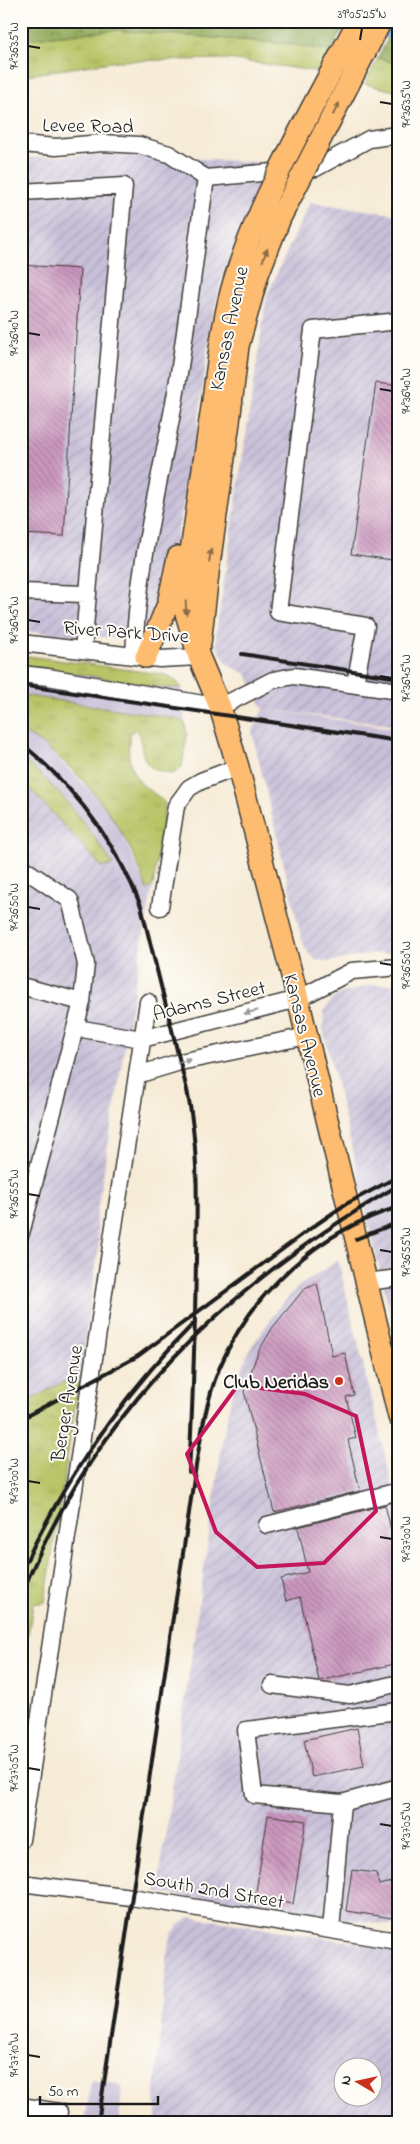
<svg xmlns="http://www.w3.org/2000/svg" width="420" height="2144" font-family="'Indie Flower',sans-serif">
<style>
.industrial{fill:url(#industrial-furrows);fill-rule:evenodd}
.railway{fill:#c8bfd8}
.grass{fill:url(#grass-tufts);stroke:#6a7041}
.forest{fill:url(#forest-crowns);stroke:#57633c}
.water{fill:url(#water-ripples);stroke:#42677e}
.building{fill:url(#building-back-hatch)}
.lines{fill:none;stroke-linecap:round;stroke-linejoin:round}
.minor-casing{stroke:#3d3b38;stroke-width:19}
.major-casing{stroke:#3d3b38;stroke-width:24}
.minor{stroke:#fff;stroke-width:16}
.major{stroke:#febc71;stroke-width:21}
.rail{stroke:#1c1c1c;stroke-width:4}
.major-bridge-casing{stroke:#3d3b38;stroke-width:24;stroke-linecap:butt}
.major-bridge{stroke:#febc71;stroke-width:21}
.oneway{fill:#8d6c46}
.oneway2{fill:#999}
.marked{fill:none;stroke:#c2185b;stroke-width:4;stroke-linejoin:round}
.ticks{fill:none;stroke:#1c1c1c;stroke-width:2}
.poi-dot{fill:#c8321e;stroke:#fdfcf7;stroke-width:2}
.labels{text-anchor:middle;stroke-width:4;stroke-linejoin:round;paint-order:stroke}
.street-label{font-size:20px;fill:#1c1c1c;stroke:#fdfcf7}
.poi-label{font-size:20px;font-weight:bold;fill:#1c1c1c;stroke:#fdfcf7;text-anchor:end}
.neatline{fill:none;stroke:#1c1c1c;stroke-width:2}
.ticks-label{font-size:12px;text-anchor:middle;fill:#1c1c1c}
</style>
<defs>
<pattern id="industrial-furrows" width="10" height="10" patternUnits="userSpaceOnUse" patternTransform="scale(1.25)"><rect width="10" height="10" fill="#c8bfd8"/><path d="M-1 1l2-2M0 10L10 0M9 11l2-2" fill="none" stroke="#aba4b9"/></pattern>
<pattern id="grass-tufts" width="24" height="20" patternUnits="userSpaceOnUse" patternTransform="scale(1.25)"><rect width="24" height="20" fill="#b8c466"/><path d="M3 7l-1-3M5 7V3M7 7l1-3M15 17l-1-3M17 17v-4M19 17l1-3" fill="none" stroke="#9ea858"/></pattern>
<pattern id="forest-crowns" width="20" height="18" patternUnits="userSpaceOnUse" patternTransform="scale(1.25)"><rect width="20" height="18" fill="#92aa5b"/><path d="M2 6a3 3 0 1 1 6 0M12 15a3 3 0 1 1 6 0" fill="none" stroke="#768a4a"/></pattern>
<pattern id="water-ripples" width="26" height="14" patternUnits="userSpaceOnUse" patternTransform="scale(1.25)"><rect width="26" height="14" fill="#69b2e1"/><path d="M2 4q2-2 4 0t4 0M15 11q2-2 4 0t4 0" fill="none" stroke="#5a98c0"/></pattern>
<pattern id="building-back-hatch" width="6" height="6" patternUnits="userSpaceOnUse" patternTransform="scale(1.25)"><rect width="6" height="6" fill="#cb97bf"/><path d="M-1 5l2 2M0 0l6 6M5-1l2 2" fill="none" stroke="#a47a9a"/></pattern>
</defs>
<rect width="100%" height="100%" fill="#fdfcf7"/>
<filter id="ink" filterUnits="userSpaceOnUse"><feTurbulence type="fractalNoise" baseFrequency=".02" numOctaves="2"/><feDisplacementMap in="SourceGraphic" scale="10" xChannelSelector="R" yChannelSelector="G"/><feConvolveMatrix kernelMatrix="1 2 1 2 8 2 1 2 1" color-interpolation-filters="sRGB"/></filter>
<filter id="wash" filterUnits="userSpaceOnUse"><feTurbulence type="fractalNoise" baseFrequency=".0096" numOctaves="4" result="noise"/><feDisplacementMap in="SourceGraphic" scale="20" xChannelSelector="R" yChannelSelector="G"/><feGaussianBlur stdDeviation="1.12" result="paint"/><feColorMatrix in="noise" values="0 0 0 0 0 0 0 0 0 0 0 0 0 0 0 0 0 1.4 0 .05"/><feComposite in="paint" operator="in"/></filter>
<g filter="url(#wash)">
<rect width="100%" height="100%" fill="#f6ebd6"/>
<!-- industrial -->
<path class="industrial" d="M103 154 277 163 239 233 223 274 217 299 211 323 195 448 165 593 149 623 126 636 112 638 21 631V158Z
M310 202 399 215V726L263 709 247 674 228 665 217 647 216 634 267 295Z
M255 726 399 747V953L371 954 329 962 316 960 307 952 302 941 252 732Z
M21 779 102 867 113 865 142 943 96 1218 99 1245 80 1373 21 1405Z
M399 984V1168L356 1165 323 1029 324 1010 332 999 339 994 372 985Z
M399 1233V1350L373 1242Z
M338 1260 399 1513V1926L157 1893 223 1437 231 1398 249 1350 282 1304 297 1288Z
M191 1917 384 1947 399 1948V2123H156L155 2088 168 1948 172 1934 179 1925ZM372 2066V2096H342V2066Z"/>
<!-- railway -->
<path class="railway" d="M21 666 54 670 164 688H182L185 723 176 718 21 695Z
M263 709 399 729V747L255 726Z
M21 730 47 748 95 795 117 823 147 890 153 886 142 943 113 865 91 832 65 800 37 770 21 758Z
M356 1165 399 1168V1233L373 1242Z
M91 2080 122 2085 119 2123H85Z"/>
<!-- grass -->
<path class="grass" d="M114 30 291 44 331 51 321 72 228 59 117 61 21 76V39Z
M378 58 399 64V92L365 84Z
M21 655 167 675 177 682 182 688H164L54 670 21 666Z
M21 695 176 718 185 723 187 735 182 767 173 774C139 769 145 758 138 729L130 733C127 752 128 772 144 786 151 793 159 795 165 804L153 886 147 890C130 835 93 783 47 748 39 741 29 737 21 730Z
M21 758C59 787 87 825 113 865L102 867 21 779Z
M80 1373 45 1602 33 1604 21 1681V1405Z"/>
<!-- forest -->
<path class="forest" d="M21 21H312L343 28 331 51 291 44 114 30 21 39Z
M388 38 399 41V64L378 58Z"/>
<!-- water -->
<path class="water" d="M312 21H399V41L388 38Z"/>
<g id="blocks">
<!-- building -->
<path class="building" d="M21 265 80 269 64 536 21 534Z
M376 383 399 386V561L351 554Z
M317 1283 332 1356 345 1353 354 1395 346 1397 356 1438 348 1440 360 1491 274 1512 244 1391 258 1352 273 1327 305 1288Z
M385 1505 399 1562V1663L319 1681 300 1597 286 1601 281 1579 308 1572 298 1527Z
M357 1728 364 1766 312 1777 304 1740Z
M268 1815 306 1821 293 1904 255 1898Z
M352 1870 376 1873 379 1885 399 1880V1919L346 1911Z"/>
</g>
</g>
<g filter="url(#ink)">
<use href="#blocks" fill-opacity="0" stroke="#3d3b38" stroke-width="1"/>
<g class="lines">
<defs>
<path id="minor" d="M21 144 56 147 102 143 139 145 169 154 206 178
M206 178 316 168 369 139 390 136 399 139
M21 192 124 186 83 650
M21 592 86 594
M21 643 160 659 199 657
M134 656C137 564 162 475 177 386 188 317 196 247 206 178
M21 674 48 677 220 707 273 680 294 676 399 691
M355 684 366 626 278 612 313 330 399 321
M21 867 70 900 86 964 82 1002
M160 907 176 806 189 788 201 781 238 767
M21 986 82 1002 21 1233
M76 1028 142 1039 298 999 352 971 399 967
M137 1075 180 1062 307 1036
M366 1282 399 1278
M267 1525 399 1491
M272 1685 350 1695 399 1683
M399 1715 398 1711 246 1730 254 1795 342 1803 399 1787
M21 1840 148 1002
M21 1883 131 1897 391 1940 399 1938
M331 1930 342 1803
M21 2106 59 2112"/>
<path id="major" d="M210 421 190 558 185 610 199 657 220 707 238 767 298 999 399 1417
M200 644 209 565 229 422
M146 657 168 604 178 557"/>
</defs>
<!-- minor casing -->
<use href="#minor" class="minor-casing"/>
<!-- major casing -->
<use href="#major" class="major-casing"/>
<!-- minor -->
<use href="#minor" class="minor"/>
<!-- major -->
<use href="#major" class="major"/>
<!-- rail -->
<path class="rail" d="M242 654 399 678
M21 685 399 741
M21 743C75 787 115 841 141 906L187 1090C199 1147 197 1202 196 1260 195 1331 193 1401 189 1472
M356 1239 399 1222
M21 1419 138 1356 314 1226 346 1204 399 1176
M21 1572C65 1478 121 1396 195 1322
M21 1596C96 1408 227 1285 399 1185
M98 2123C123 1957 148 1790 172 1624 180 1575 187 1527 194 1478 200 1441 205 1404 219 1369 250 1293 320 1230 399 1207"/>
<defs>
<path id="major-bridge" d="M210 421C217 375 221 323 235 278 264 188 315 105 358 21
M229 422 238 346 258 274 280 218 381 21"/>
</defs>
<!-- major-bridge casing -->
<use href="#major-bridge" class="major-bridge-casing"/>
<!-- major-bridge -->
<use href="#major-bridge" class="major-bridge"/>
</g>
<!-- one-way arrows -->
<defs><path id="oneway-solid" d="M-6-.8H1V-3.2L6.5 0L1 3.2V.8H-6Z" transform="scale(1.25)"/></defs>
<g class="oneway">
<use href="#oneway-solid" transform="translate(336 109) rotate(-63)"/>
<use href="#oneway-solid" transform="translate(265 255) rotate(-69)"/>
<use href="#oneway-solid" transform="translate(210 556) rotate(-82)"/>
<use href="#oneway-solid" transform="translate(186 608) rotate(87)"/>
</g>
<g class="oneway2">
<use href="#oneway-solid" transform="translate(251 1012) rotate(166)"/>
<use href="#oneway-solid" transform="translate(184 1061) rotate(-13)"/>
</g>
</g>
<!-- marked area -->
<path class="marked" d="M238 1385 305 1394 356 1416 376 1511 324 1563 257 1567 216 1532 187 1454Z"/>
<!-- ticks -->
<path class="ticks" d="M360 40 362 28M28 46 40 48M380 102 392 104M28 333 40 335M380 389 392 391M28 620 40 622M380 676 392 678M28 907 40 909M380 963 392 965M28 1194 40 1196M380 1250 392 1252M28 1481 40 1483M380 1537 392 1539M28 1768 40 1770M380 1824 392 1826M28 2055 40 2057"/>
<!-- markers -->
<circle class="poi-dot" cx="339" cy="1381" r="5"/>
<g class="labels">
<!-- street labels -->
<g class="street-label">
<text transform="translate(88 125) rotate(1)" y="7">Levee Road</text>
<text transform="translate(228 328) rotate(-78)" y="7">Kansas Avenue</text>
<text transform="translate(126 631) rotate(4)" y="7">River Park Drive</text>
<text transform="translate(209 1000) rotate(-14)" y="7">Adams Street</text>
<text transform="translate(306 1035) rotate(76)" y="7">Kansas Avenue</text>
<text transform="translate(66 1403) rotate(-81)" y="7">Berger Avenue</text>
<text transform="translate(214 1889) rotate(10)" y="7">South 2nd Street</text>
</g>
<!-- poi labels -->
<g class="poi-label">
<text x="329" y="1388">Club Neridas</text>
</g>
</g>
<!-- margin -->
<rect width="420" height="2144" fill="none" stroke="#fdfcf7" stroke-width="55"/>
<!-- north arrow -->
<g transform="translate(358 2082) rotate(279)"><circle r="24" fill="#fdfcf7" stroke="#a3a29f"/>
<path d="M0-4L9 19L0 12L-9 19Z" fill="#c8321e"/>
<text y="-8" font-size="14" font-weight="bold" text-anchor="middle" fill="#1c1c1c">N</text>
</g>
<!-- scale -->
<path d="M40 2096v8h118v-8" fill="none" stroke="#1c1c1c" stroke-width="2.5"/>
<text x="48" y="2096" font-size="15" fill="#1c1c1c" stroke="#fdfcf7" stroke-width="4" paint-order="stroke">50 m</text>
<rect x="28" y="28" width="364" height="2088" class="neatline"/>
<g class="ticks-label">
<text x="362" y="18">39°05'25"N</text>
<text transform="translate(14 46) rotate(-90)" y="4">94°36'35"W</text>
<text transform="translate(406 104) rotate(-90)" y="4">94°36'35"W</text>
<text transform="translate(14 333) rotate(-90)" y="4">94°36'40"W</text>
<text transform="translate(406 391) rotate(-90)" y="4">94°36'40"W</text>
<text transform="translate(14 620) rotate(-90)" y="4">94°36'45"W</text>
<text transform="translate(406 678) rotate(-90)" y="4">94°36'45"W</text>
<text transform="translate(14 907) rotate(-90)" y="4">94°36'50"W</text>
<text transform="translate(406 965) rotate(-90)" y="4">94°36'50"W</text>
<text transform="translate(14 1194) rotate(-90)" y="4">94°36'55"W</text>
<text transform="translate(406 1252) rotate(-90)" y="4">94°36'55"W</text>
<text transform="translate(14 1481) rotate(-90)" y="4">94°37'00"W</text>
<text transform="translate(406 1539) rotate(-90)" y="4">94°37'00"W</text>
<text transform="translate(14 1768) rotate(-90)" y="4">94°37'05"W</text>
<text transform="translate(406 1826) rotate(-90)" y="4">94°37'05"W</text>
<text transform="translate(14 2055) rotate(-90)" y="4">94°37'10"W</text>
</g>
</svg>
